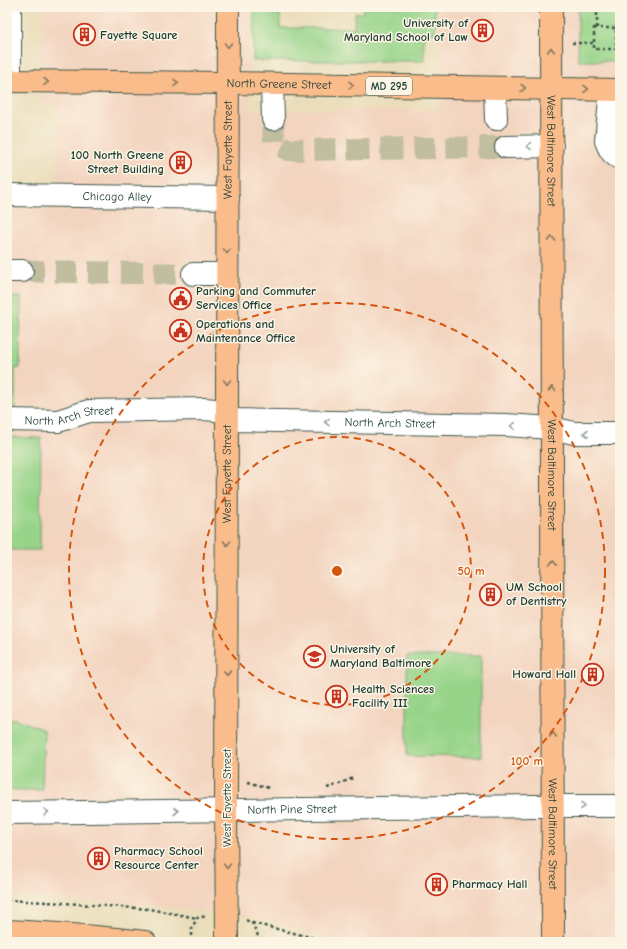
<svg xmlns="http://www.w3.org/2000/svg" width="627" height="949" font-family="'Comic Neue',sans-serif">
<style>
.built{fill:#f3d4bf}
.green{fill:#97d489;stroke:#5b885e}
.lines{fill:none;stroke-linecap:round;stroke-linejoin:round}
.minor-tunnel{stroke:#c1bd9f;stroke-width:22;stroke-dasharray:22 11;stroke-linecap:butt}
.minor-casing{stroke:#3d5548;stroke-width:24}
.major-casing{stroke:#3d5548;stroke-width:24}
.path{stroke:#3d5548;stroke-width:2.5;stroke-dasharray:3 3;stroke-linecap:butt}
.minor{stroke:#fff;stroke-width:22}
.major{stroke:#fabc8b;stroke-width:22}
.oneway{stroke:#82765b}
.oneway2{stroke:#8f9e9a}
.ring{fill:none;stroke:#d45610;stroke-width:2;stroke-dasharray:7 5}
.labels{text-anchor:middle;stroke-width:3;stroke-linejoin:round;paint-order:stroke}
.shield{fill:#fcf5e5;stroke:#617469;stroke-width:1}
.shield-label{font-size:11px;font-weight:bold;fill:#1f3d34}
.poi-label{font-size:12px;font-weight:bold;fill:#1f3d34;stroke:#fcf5e5;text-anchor:start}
.street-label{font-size:12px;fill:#1f3d34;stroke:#fcf5e5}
.centre{fill:#d45610;stroke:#fcf5e5;stroke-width:2}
.ring-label{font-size:12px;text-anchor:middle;font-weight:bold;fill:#d45610;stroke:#fcf5e5;stroke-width:3;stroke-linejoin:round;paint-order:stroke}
</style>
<rect width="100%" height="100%" fill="#fcf5e5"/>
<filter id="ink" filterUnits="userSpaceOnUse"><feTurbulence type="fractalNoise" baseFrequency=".025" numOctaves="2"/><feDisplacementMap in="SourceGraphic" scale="8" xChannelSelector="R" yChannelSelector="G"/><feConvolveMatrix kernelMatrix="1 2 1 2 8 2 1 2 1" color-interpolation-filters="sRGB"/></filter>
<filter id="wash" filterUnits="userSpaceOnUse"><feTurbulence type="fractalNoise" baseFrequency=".012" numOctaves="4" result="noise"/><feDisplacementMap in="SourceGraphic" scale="16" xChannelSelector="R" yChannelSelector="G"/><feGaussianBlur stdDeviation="0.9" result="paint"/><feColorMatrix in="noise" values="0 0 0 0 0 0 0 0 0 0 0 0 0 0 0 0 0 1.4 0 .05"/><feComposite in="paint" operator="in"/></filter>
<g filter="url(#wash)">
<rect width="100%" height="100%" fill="#eaddba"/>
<!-- built -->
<path class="built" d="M43 7H249V110H439V7H620V942H343L254 917 135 904 7 896V197L58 196V105L43 104Z"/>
<!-- green -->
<path class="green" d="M254 7H280V28H354L355 13H363V7H435V33H424V61H253Z
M578 7H620V61H578Z
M7 297H21L20 368 15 369V409H7Z
M7 437 41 438 40 550H7Z
M407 656H481V757L407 756Z
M7 719H17L44 730 42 790H7Z"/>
</g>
<g filter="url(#ink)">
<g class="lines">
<!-- minor-tunnel -->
<path class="minor-tunnel" d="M273 119 274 143 289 150 506 147
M22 271 193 274"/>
<defs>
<g id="minor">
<path d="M10 81V7"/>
<path d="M272 84 273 119"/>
<path d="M495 88 496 119"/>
<path d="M611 90 606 141C609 149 612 155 620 158"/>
<path d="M506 147 552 146"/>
<path id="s1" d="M7 195 228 198"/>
<path d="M7 271H22"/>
<path d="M193 274H227"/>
<path id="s2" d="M7 420 58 421 89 411 204 409 227 411"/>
<path id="s3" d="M227 420 506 425 552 428 574 433H620"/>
<path id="s4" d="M7 813 534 806H613"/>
</g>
<g id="major">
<path id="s5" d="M551 7 553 942"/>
<path id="s6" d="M7 81 228 83 620 90"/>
<path d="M7 931C53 933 99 937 145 942"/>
<path id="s7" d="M227 942 226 810 228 7"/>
</g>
</defs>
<!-- minor casing -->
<use href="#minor" class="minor-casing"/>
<!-- major casing -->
<use href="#major" class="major-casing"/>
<!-- path -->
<path class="path" d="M594 28H616V49H594Z
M597 28V7
M572 43H594
M616 44H620
M248 782 269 788
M327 788 339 784 353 778
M7 900 65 903 149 909 197 918
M246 920 252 923 259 938 260 942
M252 923 331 942
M192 942V928L197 918 207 916"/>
<!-- minor -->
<use href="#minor" class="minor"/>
<!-- major -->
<use href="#major" class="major"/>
</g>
<!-- one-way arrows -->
<defs><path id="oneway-chevron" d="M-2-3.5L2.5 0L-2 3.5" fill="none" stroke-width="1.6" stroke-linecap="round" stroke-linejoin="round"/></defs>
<g class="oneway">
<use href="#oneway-chevron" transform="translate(228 45) rotate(90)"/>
<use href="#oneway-chevron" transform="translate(551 50) rotate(-90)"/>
<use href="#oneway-chevron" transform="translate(46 82) rotate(1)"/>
<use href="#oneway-chevron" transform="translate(176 83) rotate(1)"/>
<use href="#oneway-chevron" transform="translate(351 85) rotate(1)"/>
<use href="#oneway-chevron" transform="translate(523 88) rotate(1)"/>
<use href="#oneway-chevron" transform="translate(586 89) rotate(1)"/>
<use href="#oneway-chevron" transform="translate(552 239) rotate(-90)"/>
<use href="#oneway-chevron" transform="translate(227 251) rotate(90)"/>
<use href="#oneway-chevron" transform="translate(227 382) rotate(90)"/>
<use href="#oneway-chevron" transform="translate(552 389) rotate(-90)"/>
<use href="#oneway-chevron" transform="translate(227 543) rotate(90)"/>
<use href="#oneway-chevron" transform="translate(553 563) rotate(-90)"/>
<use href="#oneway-chevron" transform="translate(227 673) rotate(90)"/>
<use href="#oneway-chevron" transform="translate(553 735) rotate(-90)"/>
<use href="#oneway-chevron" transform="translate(227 866) rotate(90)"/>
</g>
<g class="oneway2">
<use href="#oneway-chevron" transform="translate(529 146) rotate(179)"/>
<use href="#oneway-chevron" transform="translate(327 422) rotate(-179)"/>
<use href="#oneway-chevron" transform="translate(513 426) rotate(-177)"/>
<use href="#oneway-chevron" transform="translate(586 433) rotate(179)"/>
<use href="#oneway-chevron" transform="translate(583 806) rotate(1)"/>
<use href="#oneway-chevron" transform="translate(176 811) rotate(-1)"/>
<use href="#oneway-chevron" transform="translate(46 812) rotate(-1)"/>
</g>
</g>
<!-- distance rings -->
<g class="ring">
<circle cx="337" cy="571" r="134"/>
<circle cx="337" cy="571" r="268"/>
</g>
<!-- icons -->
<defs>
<symbol id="building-ring" viewBox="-11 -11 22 22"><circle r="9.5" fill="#fcf5e5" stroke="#c8321e" stroke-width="1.5"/><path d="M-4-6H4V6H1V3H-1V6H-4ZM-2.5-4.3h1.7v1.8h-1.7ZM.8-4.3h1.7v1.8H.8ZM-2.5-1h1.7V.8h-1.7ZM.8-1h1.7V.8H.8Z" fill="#c8321e"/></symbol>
<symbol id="civic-ring" viewBox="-11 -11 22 22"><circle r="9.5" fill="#fcf5e5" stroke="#c8321e" stroke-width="1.5"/><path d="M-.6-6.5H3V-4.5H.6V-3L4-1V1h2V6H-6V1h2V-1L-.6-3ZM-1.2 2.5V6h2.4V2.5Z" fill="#c8321e"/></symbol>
<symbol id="university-ring" viewBox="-11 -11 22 22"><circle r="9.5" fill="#fcf5e5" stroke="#c8321e" stroke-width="1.5"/><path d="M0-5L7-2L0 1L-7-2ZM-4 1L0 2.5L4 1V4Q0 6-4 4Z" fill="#c8321e"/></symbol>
</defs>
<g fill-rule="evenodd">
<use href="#building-ring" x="470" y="18" width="25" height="25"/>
<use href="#building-ring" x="72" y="22" width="25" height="25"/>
<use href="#building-ring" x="168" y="150" width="25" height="25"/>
<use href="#civic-ring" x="168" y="286" width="25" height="25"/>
<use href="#civic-ring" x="168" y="318" width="25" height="25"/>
<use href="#building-ring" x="478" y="582" width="25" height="25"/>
<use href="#university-ring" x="302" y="644" width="25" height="25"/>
<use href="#building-ring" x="580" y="662" width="25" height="25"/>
<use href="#building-ring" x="324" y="684" width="25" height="25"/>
<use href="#building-ring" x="86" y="846" width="25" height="25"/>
<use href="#building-ring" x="424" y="872" width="25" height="25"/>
</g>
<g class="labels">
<!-- shield labels -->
<rect class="shield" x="366" y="77" width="46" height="18" rx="3"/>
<g class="shield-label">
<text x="389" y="90">MD 295</text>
</g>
<!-- poi labels -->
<g class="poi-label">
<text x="468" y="27" text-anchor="end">University of<tspan x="468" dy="14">Maryland School of Law</tspan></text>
<text x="100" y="39">Fayette Square</text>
<text x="164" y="159" text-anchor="end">100 North Greene<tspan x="164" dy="14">Street Building</tspan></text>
<text x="196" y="295">Parking and Commuter<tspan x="196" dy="14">Services Office</tspan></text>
<text x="196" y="328">Operations and<tspan x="196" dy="14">Maintenance Office</tspan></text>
<text x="506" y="591">UM School<tspan x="506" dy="14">of Dentistry</tspan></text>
<text x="330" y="653">University of<tspan x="330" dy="14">Maryland Baltimore</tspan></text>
<text x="576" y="678" text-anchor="end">Howard Hall</text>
<text x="352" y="693">Health Sciences<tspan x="352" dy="14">Facility III</tspan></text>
<text x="114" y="855">Pharmacy School<tspan x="114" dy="14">Resource Center</tspan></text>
<text x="452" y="888">Pharmacy Hall</text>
</g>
<!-- street labels -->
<g class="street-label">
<text dy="4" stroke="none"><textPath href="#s6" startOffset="272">North Greene Street</textPath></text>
<text dy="4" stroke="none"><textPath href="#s7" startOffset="792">West Fayette Street</textPath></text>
<text dy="4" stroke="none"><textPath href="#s5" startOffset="144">West Baltimore Street</textPath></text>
<text dy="4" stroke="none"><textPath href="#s1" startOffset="110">Chicago Alley</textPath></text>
<text dy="4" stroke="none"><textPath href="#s2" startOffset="63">North Arch Street</textPath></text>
<text dy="4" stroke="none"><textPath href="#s3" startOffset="163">North Arch Street</textPath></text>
<text dy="4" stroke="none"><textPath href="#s5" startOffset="468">West Baltimore Street</textPath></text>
<text dy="4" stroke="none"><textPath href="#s7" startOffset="468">West Fayette Street</textPath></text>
<text transform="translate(227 798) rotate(-90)" y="4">West Fayette Street</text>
<text dy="4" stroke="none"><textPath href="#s4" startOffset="285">North Pine Street</textPath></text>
<text dy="4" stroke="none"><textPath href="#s5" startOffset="827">West Baltimore Street</textPath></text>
</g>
</g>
<circle cx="337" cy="571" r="6" class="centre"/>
<g class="ring-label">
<text x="471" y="575">50 m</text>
<text x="527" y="765">100 m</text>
</g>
<!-- margin -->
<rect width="627" height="949" fill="none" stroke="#fcf5e5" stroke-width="24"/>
</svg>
